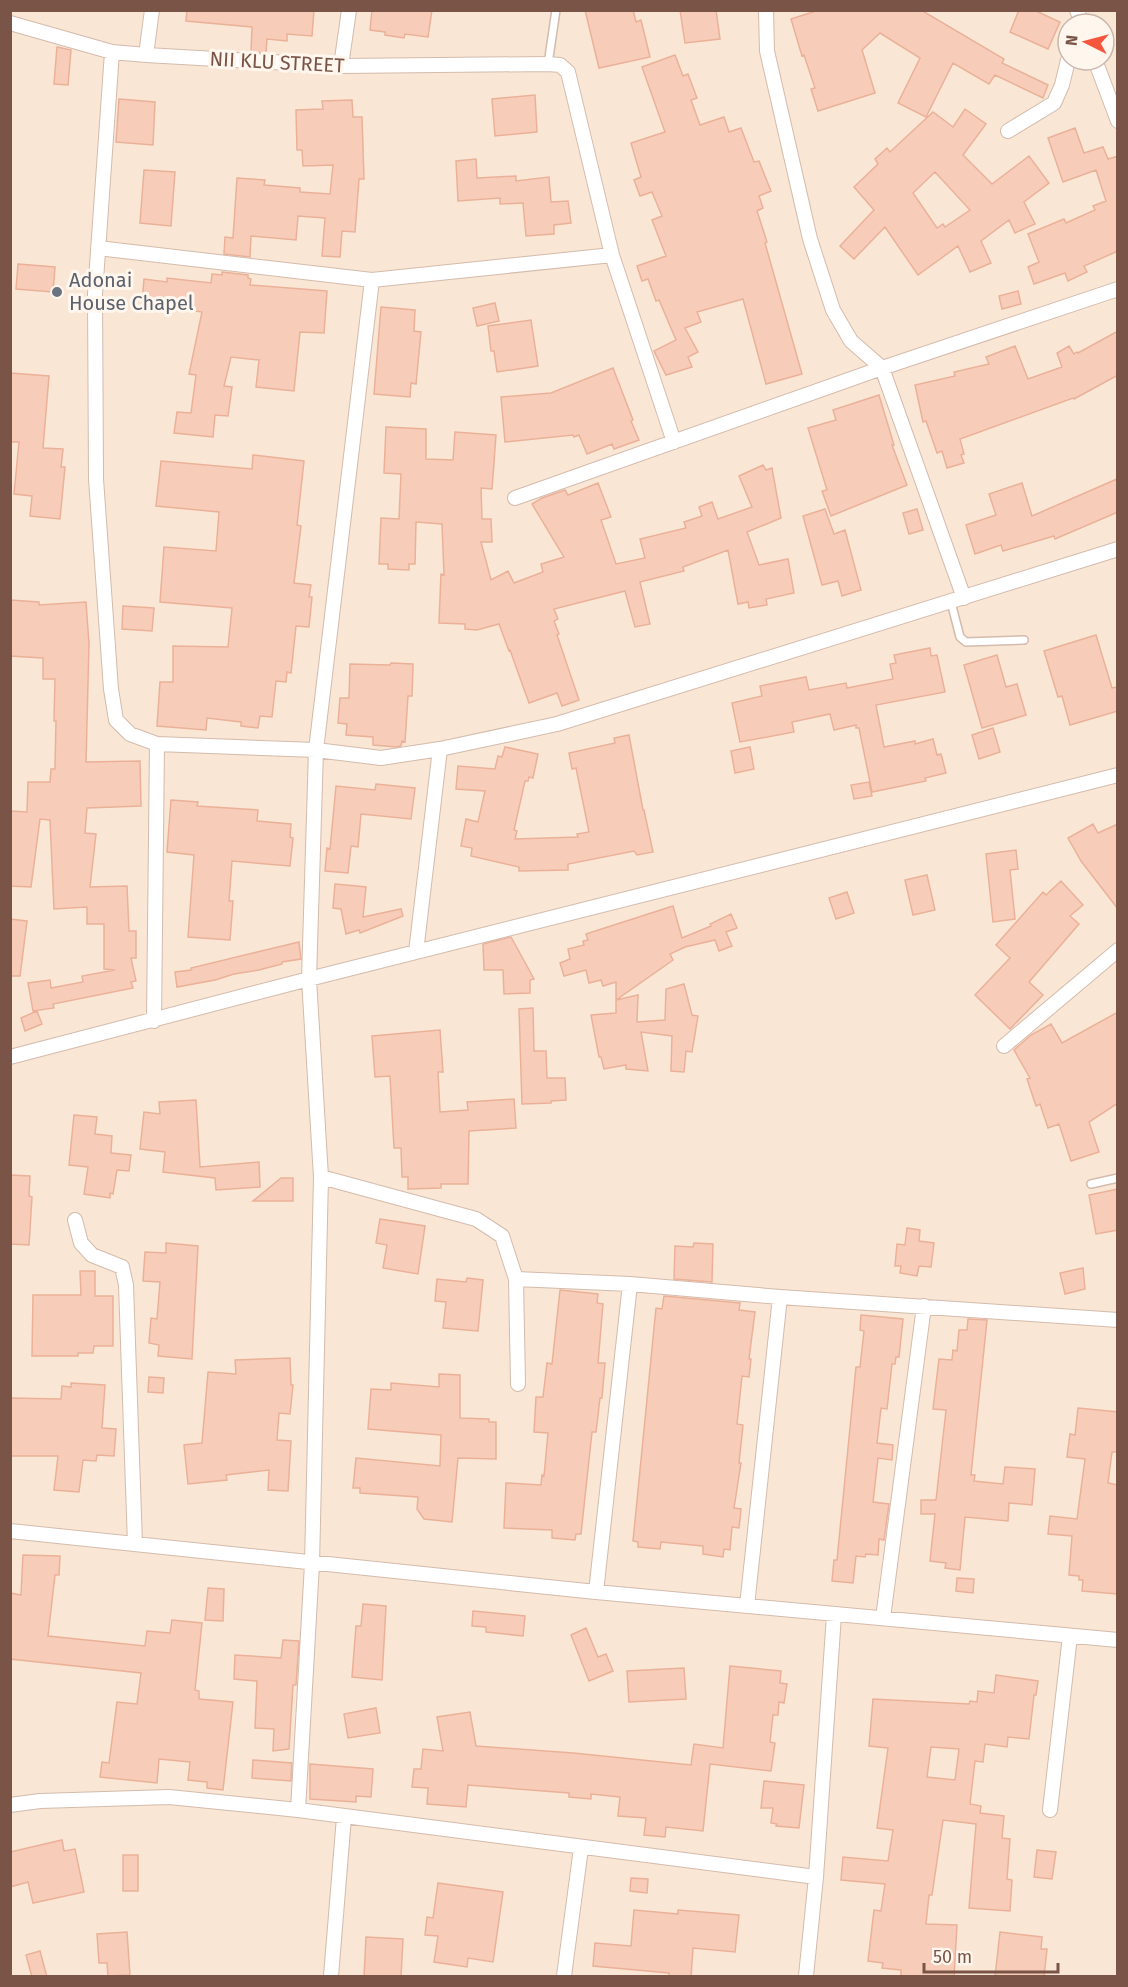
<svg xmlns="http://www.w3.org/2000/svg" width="1128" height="1987" font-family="'Fira Sans',sans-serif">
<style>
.residential{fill:#f9e6d5;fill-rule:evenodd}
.building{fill:#f7cdba;stroke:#ebb198;stroke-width:1.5;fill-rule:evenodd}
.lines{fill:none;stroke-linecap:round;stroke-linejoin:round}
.lane-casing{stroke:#d4bbac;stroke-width:10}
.street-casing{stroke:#d4bbac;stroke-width:16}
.lane{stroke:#fff;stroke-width:7}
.street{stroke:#fff;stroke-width:14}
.worship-dot{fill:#6b7280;stroke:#fff6ed;stroke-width:2}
.labels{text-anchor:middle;stroke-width:6;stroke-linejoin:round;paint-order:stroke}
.street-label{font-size:20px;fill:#7a5547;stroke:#fff6ed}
.worship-label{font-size:20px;fill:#5b616d;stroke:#fff6ed;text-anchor:start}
</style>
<rect width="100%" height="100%" fill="#fef2e5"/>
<!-- residential -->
<path class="residential" d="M11 11H1117V1976H11ZM1068 24H1104V60H1068Z"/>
<!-- building -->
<path class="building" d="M187 10H314L312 36 287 34V41L267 39 266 53 251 52 252 27 186 21Z
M372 10H432L428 37 405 34 404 38 385 35V32L370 30Z
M585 10H633L636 22 641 20 650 57 599 68Z
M680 10H716L720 39 685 43Z
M819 10H921L1004 59 1002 63 1048 85 1043 98 995 75 989 84 953 63 926 117 898 103 920 58 880 33 862 50 875 93 818 111 811 89 815 88 804 55 802 56 791 19Z
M1019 10H1034L1060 22 1048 49 1010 32Z
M57 47 71 50 68 85 54 84Z
M675 55 683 76 688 74 697 98 691 100 700 125 724 117 729 132 741 128 754 162 759 161 771 191 759 196 763 208 757 211 767 242 765 243 802 374 766 384 743 299 697 312 701 322 685 328 698 352 688 357 692 367 666 375 654 351 676 340 659 300 656 301 648 279 642 281 637 266 666 256 652 220 662 216 652 192 640 196 634 180 641 177 631 143 665 132 642 67Z
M535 95 537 132 495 136 492 99Z
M119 99 155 102 153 145 116 142Z
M352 100 353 117H362L364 179H359L355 232 342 231 340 257 322 256 325 218 298 216 296 240 251 236 250 257 224 254 225 237 233 238 237 178 265 180 264 185 300 188V192L330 194 333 165 303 166 302 150H297L296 110 323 109 322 101Z
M965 109 986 124 963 155 992 184 1029 156 1049 183 1024 202 1035 224 1015 233 1009 220 981 241 991 263 970 272 958 246 918 275 885 227 854 259 840 246 874 210 854 187 878 164 875 159 887 148 890 152 933 112 953 127ZM935 172 970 210 945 227 943 224 937 228 913 193Z
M1075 128 1084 153 1103 147 1108 159 1118 156V251L1084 266 1087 272 1068 281 1065 273 1034 284 1028 267 1039 262 1028 234 1064 219 1066 223 1077 218 1095 210 1093 206 1106 201 1096 170 1063 182 1048 138Z
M476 159 477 178 516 176V181L549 177 551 202 568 201 571 223 554 225V234L526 236 523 203 500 204V198L458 201 456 161Z
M144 170 175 172 171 226 140 223Z
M18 264 55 267 53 292 16 289Z
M222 272 248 275V278L251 279 250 285 327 291 324 333 300 332 294 391 256 387 259 360 231 357 224 386 232 387 228 416 215 415 213 437 174 433 177 412 191 413 196 375 189 374 202 312 142 303 144 279 167 282V278L211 283 212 274 222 275Z
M1018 291 1021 304 1002 309 999 296Z
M495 303 499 321 477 326 473 308Z
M381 307 415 310 414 331 421 332 416 384 411 383 410 397 374 394Z
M531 320 538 366 497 372 494 351H491L488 326Z
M1118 331V375L1074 399 1073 398 960 439 964 454 961 455 964 463 947 468 942 451 937 453 926 421 923 422 915 385 955 376 954 372 989 364 986 357 1015 346 1028 379 1062 367 1057 353 1069 346 1074 354 1077 352 1078 353Z
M613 368 633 420 631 421 639 440 614 449 612 444 587 454 579 435 574 437 573 435 505 442 501 397 551 393Z
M10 373 49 376 43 448 63 449 61 467H65L60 519 30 516 32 496 14 494 19 442H10Z
M879 395 894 445H892L907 485 831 516 822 491 827 490 808 428 836 420 833 410Z
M386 427 426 429V459L453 460 455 432 496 435 492 489 481 488 482 519H491L492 542H481L491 580 508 571 514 583 543 572 541 564 564 557 532 504 542 498 565 490 568 495 598 483 611 517 601 520 616 564 645 558 640 539 686 528 684 522 702 516 699 507 712 502 718 519 752 507 739 476 763 465 766 470 772 468 781 518 747 532 759 565 788 559 794 593 766 599 767 605 749 608 748 602 738 604 728 550 683 567 684 571 640 582 650 624 635 627 625 591 554 609 558 619 554 621 559 634 557 635 579 700 562 706 557 693 529 703 510 650 509 651 499 624 477 630 465 629V624L439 623 441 574 444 575 442 524 416 522 415 564H409V570L388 569V564H379L381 518 399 519 401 474 384 473Z
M253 455 304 461 297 525 301 526 294 583 311 585 309 597H312L309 627 296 626 291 673 287 672 286 682 276 681 272 717 260 716 258 728 241 726V722L207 718 206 730 157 726 160 682H173V646L228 647 232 608 160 602 164 547 216 551 219 512 156 506 161 461 252 469Z
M1117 479 1118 512 1055 539 1054 536 1003 551 1001 545 975 554 966 525 996 515 989 494 1022 483 1032 516Z
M825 509 834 534 845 530 861 590 842 596 838 581 822 585 803 516Z
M917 509 923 530 909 534 903 513Z
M10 600 39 602V605L86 602 89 644 86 762 140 761 141 806 87 808 85 833 96 834 90 887 127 886 129 931H136V958H131L136 981 131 982 133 988 53 1004 54 1008 33 1011 28 983 50 980 51 988 83 982 82 976 115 970 104 969V924H87V907L54 909 50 820 40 819 31 887 10 886V811L27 812 28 782H50L51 769H55L56 721H54L55 679H43V658L10 656Z
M123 606 154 608 152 631 122 629Z
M1096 635 1112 688 1118 687V711L1070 725 1062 696 1058 697 1044 651Z
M930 648 931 656 937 655 945 692 876 705 884 747 915 741V744L933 739 937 755 941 754 946 773 925 778 926 781 872 792 859 728H856V725L834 730 830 714 792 722 794 732 740 742 732 703 762 696 760 686 806 677 809 690 846 683 847 688 893 679 890 664 896 663 894 655Z
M997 655 1006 687 1017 684 1026 715 982 728 964 665Z
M391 663 413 664 412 696H408L405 742 402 741 401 746 397 747 373 745V737L346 735 347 724 338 723 340 698H349L350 664 390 665Z
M993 728 1000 752 979 759 972 735Z
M629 735 643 810H644L653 852 637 855 634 851 568 864V870L519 871V867L471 856 472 848 461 846 466 819 478 822 485 791 456 789 458 766 495 769 498 756 502 757 505 747 538 754 533 778 529 777 528 781H525L514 830 517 831 515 839 578 837 577 834 589 832 576 768 572 769 569 753 615 743 614 738Z
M750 747 754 769 735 773 731 751Z
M869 782 872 796 854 799 851 785Z
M376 784 415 788 411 819 361 814 358 847 351 846 348 873 325 871 327 848 330 849 336 786 375 790Z
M171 800 198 802 197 806 258 810 257 821 291 824 290 837 293 838 290 866 232 861 229 901H233L230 940 188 937 194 855 167 852Z
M1093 824 1098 833 1118 824V909L1081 861 1068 838Z
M1016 850 1018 869 1010 870 1015 919 993 922 986 854Z
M927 875 935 910 913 915 905 880Z
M1061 881 1083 905 1070 916 1079 924 1029 982 1043 995 1010 1029 975 995 1010 958 996 945 1043 892 1046 895Z
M335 884 366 887 363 917 401 909 403 916 360 933 359 930 346 934 341 909 333 908Z
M847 892 854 913 836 919 829 898Z
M673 906 682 938 711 926 710 924 731 914 737 928 726 932 732 946 719 951 715 940 685 947 670 954 673 960 616 1000V982L603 986 601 980 589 983 586 970 564 976 560 963 570 959 568 949 584 945 583 941 588 940 586 934Z
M10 919 27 921 20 976H10Z
M511 937 534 979 530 980V993L504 994 503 970H484L483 944Z
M299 942 301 959 282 962V964L259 970 234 974 215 980 177 987 175 972 191 970V968Z
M684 984 692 1015 698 1016 692 1052 686 1051 684 1072 671 1071 672 1036 641 1032 648 1071 626 1069V1065L604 1069 601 1057H599L591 1015 616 1013V1000L638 995 637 1022 665 1020 666 989Z
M533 1008 534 1051H546L547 1078H565L566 1100 551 1101V1103L522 1104 519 1009Z
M37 1011 42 1024 25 1031 21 1018Z
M1118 1012V1103L1089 1122 1099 1152 1071 1161 1059 1124 1048 1128 1040 1104 1036 1106 1027 1079 1030 1078 1014 1050 1031 1035 1051 1024 1062 1043Z
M440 1030 443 1072H438L440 1112 468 1110 467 1102 514 1099 516 1128 469 1131 468 1184H441V1188L408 1189V1177H402L401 1148H394L390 1076 375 1077 372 1036Z
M196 1100 200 1167 259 1162 260 1187 216 1190 215 1178 163 1172 165 1152 140 1149 144 1112 160 1114 159 1102Z
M74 1115 97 1117 95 1134 112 1136 111 1153 131 1155 129 1171 117 1170 113 1194 110 1193V1198L84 1194 88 1167 69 1165Z
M10 1175 30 1176 29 1196 32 1197 29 1245 10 1244Z
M281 1178H293V1201H253Z
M1118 1189V1230L1096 1234 1089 1195Z
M380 1219 425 1226 418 1274 383 1268 387 1245 376 1243Z
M907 1228 920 1230 919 1241 934 1243 931 1267 919 1266 917 1276 900 1273 901 1266H895L897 1244 905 1245Z
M166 1243 198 1246 192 1359 158 1356 159 1345 149 1343 151 1318 157 1319 160 1282 143 1281 145 1252 166 1253Z
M694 1243 713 1244 712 1282 674 1279 675 1246 693 1247Z
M1083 1268 1085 1289 1065 1294 1060 1273Z
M80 1271H95V1296H113V1346H94L93 1353H78V1356H32L33 1295H81Z
M467 1278 483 1280 478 1331 443 1328 446 1302 435 1301 437 1279 466 1282Z
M560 1290 598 1294 597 1303 603 1304 598 1363H605L602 1398H600L596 1432H592L581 1534H576L575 1540 552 1538V1530L504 1528 506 1483 541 1485 542 1475 544 1476 548 1433 534 1432 536 1397H543L547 1363 552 1364Z
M664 1296 740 1303 739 1310 755 1312 749 1359H751L749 1377 742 1376 737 1424 743 1425 739 1463H741L734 1508 741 1509 739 1528 732 1527 730 1550 724 1549 723 1557 703 1554V1546L661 1542 660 1549 638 1547V1542L633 1541 656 1308 662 1309Z
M861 1315 903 1319 899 1357H896L895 1364H892L887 1409 881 1408 877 1443 893 1445 892 1460 878 1458 873 1502 889 1504 884 1540 879 1539 878 1555 866 1554 865 1557 856 1556 853 1583 832 1581 834 1560H837L856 1367H860L864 1331 860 1330Z
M968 1319 987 1320 971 1475H975L974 1481 1003 1484 1005 1467 1035 1469 1032 1505 1009 1503 1008 1521 965 1517 960 1570 945 1568 946 1563 930 1561 935 1514H921V1500H936L946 1410 933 1409 939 1359 952 1360 953 1350 957 1351 959 1330H967Z
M290 1358 291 1385H293L290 1414 279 1413 277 1440 291 1441 288 1491 268 1490 269 1470 226 1475 227 1480 188 1484 184 1445 202 1443 208 1372 236 1374 235 1360Z
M439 1374 460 1375V1418L489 1419V1422H496V1459L458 1458 452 1522 424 1519 417 1509 418 1497 360 1493V1488H353L356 1458 440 1466 441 1435 368 1429 371 1389 391 1390V1383L439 1387Z
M149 1377 164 1378 163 1393 148 1392Z
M71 1383 105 1385 102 1428 116 1429 114 1456 97 1455 96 1461 83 1460 79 1492 54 1490 58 1456H10V1398L61 1399 62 1386 71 1387Z
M1078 1408 1118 1412V1452H1112L1108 1483 1118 1485V1594L1082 1591 1083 1580H1079V1576L1069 1575 1072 1536 1048 1534 1050 1516 1077 1519 1085 1459 1067 1457 1070 1434 1075 1435Z
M23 1555 60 1556 59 1575H55L48 1636 145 1646 147 1631 170 1633 172 1620 202 1623 195 1690 199 1691V1699L233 1702 223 1790 207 1788V1782L188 1780 190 1762 159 1759 157 1783 100 1777 102 1762 109 1763 117 1702 137 1704 141 1673 10 1659V1593L21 1595Z
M957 1578 974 1579 973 1593 956 1591Z
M208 1588 224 1589 223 1621 205 1620Z
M363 1604 386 1606 382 1680 352 1677 356 1626H361Z
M473 1611 525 1616 523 1636 486 1632V1627L472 1626Z
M586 1628 598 1657 606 1654 613 1671 589 1681 571 1635Z
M283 1640 299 1641 296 1685H293L289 1749 273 1751 274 1729 255 1728 257 1681 234 1679 235 1655 281 1658Z
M730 1666 781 1671 780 1683 787 1684 784 1703 779 1702 778 1715H773L770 1742 775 1743 771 1771 710 1764 703 1831 666 1827 665 1837 644 1835 646 1818 618 1816 620 1797 591 1794V1799L569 1797V1793L468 1785 466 1807 427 1804 428 1788 412 1787 414 1769H421L423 1749 443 1751 437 1717 470 1712 476 1746 573 1753 691 1765 694 1744 723 1748Z
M684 1668 686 1699 629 1702 627 1671Z
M996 1675 1038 1681 1036 1695H1034L1029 1739 1008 1737 1007 1747 985 1744 983 1762 975 1761 970 1804 981 1806 980 1813 1004 1816 1002 1838 1010 1839 1007 1879 1012 1880 1010 1911 969 1908 976 1824 943 1820 932 1895H929L926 1924 957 1925 954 1977H901V1970L882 1968 883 1963 868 1961 874 1910 881 1911 885 1884 841 1880 843 1857 888 1861 893 1830 877 1828 888 1748 869 1746 873 1699 969 1704 970 1701 977 1702 978 1691 994 1693ZM931 1747 959 1749 955 1780 927 1777Z
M376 1708 380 1733 348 1738 344 1714Z
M253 1760 292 1763 291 1781 252 1778Z
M310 1764 373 1769 371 1797 356 1796V1802L310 1799Z
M764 1781 804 1785 799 1828 776 1826 777 1824 771 1823 773 1808H761Z
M62 1840 64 1851 75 1849 84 1892 33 1903 28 1882 10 1887V1852Z
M1037 1850 1056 1852 1052 1879 1034 1877Z
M123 1855H138V1891H123Z
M631 1878 648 1879 647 1893 630 1891Z
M438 1883 503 1892 493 1962 468 1958 467 1967 434 1962 438 1936 425 1935 427 1917 433 1918Z
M634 1910 678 1914V1910L739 1915 735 1952 693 1948 691 1977H669V1973L593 1966 595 1943 631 1946Z
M127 1932 130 1975 108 1976 107 1963H99L97 1934Z
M1000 1932 1042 1937 1041 1949H1047L1044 1977H995Z
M366 1937 403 1939 401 1977H364Z
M40 1951 47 1977H32L26 1955Z"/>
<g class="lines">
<defs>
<path id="lane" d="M548 64 556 10
M951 602 960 637 966 642 1024 640
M1091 1184 1118 1178"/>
<path id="street" d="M766 10 767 51 810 239 833 310 851 341 882 368 964 598
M1077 10 1082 24
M10 23 112 52 146 55 341 66 548 64 560 65 568 72 612 255 674 442
M112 52 95 294 96 479 111 689 116 720 130 734 157 744 316 750 381 758 440 749 557 724 1118 549
M146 55 152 10
M1095 60 1118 121
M341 66 349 10
M1008 131 1054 103 1062 85 1068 60
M98 248 372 280
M515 498 882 368 1118 289
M416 952 440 749
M154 1021 157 744
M1004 1046 1118 950
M10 1057 309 979 1118 775
M321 1177 476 1219 502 1236 516 1279 518 1384
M75 1220 81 1243 92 1255 122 1267 126 1285 135 1544
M516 1279 630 1284 780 1297 1118 1320
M10 1531 596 1592 1118 1640
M596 1592 630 1284
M747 1606 780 1297
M883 1618 924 1306
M10 1805 40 1801 169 1797 298 1810 816 1877
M298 1810 312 1564 321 1177 309 979 316 750 372 280 612 255
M1050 1810 1070 1636
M331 1976 344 1817
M564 1976 581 1848
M806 1976 816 1877 834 1615"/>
</defs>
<!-- lane casing -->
<use href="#lane" class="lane-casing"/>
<!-- street casing -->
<use href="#street" class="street-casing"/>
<!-- lane -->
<use href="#lane" class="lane"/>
<!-- street -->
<use href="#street" class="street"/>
</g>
<!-- markers -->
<circle class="worship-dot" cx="57" cy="292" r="6"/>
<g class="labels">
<!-- street labels -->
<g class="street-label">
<text transform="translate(277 62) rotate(3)" y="7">NII KLU STREET</text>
</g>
<!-- worship labels -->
<g class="worship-label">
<text x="69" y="287">Adonai<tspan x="69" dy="23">House Chapel</tspan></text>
</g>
</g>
<!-- border -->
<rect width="1128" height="1987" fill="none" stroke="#7a5547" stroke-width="24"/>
<!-- north arrow -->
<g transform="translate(1086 42) rotate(276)"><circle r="28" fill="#fff6ed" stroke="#cab6ab" stroke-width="1.5"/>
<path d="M0-4.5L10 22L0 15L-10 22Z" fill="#f4573e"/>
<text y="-9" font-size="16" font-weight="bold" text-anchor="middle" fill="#7a5547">N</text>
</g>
<!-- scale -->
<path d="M924 1963v9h134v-9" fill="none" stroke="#7a5547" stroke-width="3"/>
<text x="933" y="1963" font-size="18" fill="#7a5547" stroke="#fff6ed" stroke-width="4.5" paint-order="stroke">50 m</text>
</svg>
